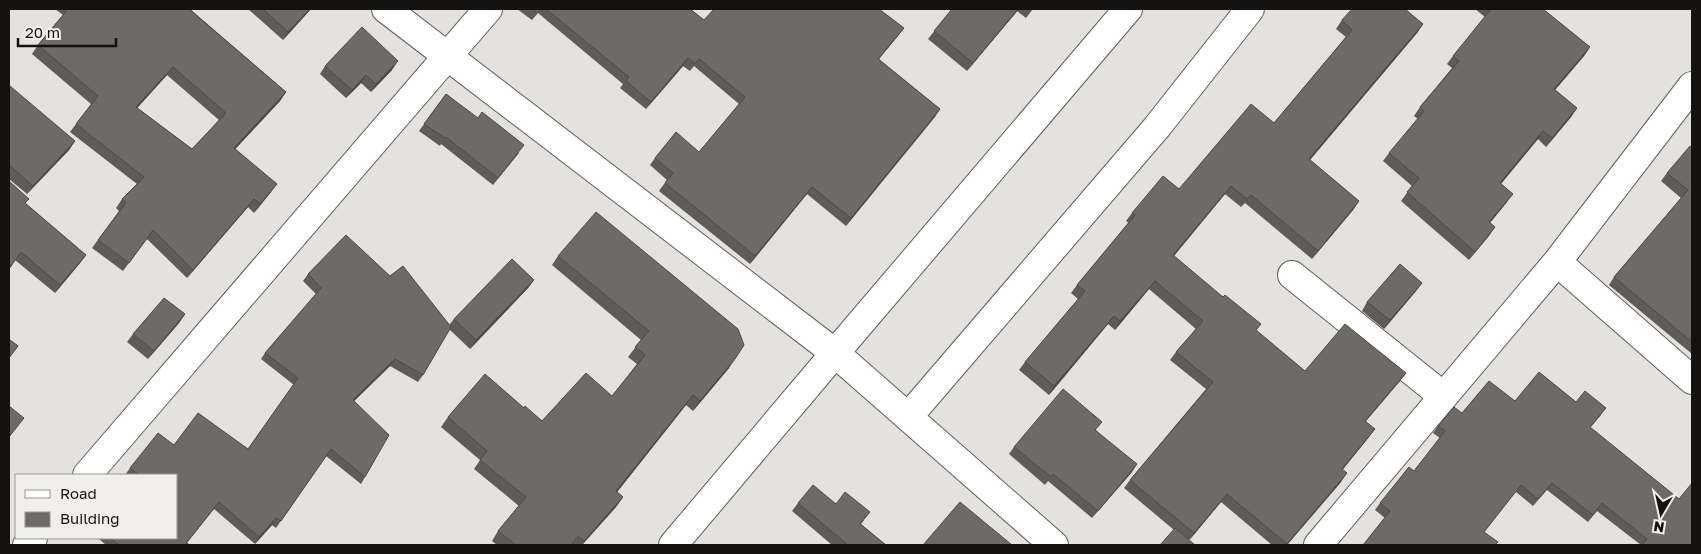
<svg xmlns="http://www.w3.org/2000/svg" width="1701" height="554" font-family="'Golos Text',sans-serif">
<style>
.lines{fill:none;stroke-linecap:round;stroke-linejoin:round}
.minor-casing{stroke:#605e5b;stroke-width:30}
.minor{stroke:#fff;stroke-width:28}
.wall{fill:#5e5b59;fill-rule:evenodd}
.shaded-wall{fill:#4c4a48}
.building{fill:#6d6a67;stroke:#4c4a48;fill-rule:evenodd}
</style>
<rect width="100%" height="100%" fill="#e4e2de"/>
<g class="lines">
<defs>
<path id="minor" d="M386 9 835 353 1054 545
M1557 262 1692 380
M1292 275 1443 396
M908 417 1157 127 1250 9
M87 475 488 9
M27 545 33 538
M673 545 835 353 1128 9
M1318 545 1557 262 1692 86"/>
</defs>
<!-- minor casing -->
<use href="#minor" class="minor-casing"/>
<!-- minor -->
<use href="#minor" class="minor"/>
</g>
<!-- wall -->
<path class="wall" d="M55 9H190L286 92 280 101 235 149 271 192 254 213 248 207 187 278 147 239 123 271 92 248 119 211 116 208 122 199 137 184 70 132 91 104 32 54 38 45 63 15ZM167 75 219 120 192 149 137 108Z
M248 9H311L283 40Z
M517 9H690L704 20 904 28 879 59 940 109 846 226 807 194 750 264 659 191 667 180 650 165 655 158 699 152 739 104 694 66 690 71 683 66 646 109 620 88 623 84 538 13 532 20Z
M952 9H1033L1026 18 1017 11 967 71 928 39Z
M1475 9H1543L1590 47 1584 56 1555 90 1577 108 1571 117 1546 147 1538 139 1501 184 1507 202 1490 223 1495 227 1469 260 1401 201 1412 186 1383 161 1389 153 1418 119 1414 116 1420 107 1452 68 1447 64 1453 56 1485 17Z
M1342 20 1423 24 1417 33 1310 160 1359 201 1353 210 1312 259 1245 203 1241 207 1225 194 1174 256 1256 331 1305 371 1406 373 1400 381 1366 421 1369 437 1342 470 1341 482 1287 545H1272L1221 502 1189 540 1174 530 1124 488 1130 480 1206 389 1170 360 1176 352 1196 329 1149 289 1115 330 1108 324 1049 395 1019 370 1025 362 1078 299 1071 293 1077 285 1129 223 1126 221 1132 213 1179 189 1274 123 1346 37 1336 29Z
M325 66 392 70 371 92 361 83 346 98 320 74Z
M9 87 75 141 69 150 27 194 9 179Z
M446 94 519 153 493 185 441 144 440 146 419 131Z
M1692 147V354L1609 285 1614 277 1681 198 1661 181 1667 173Z
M25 203 86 255 80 263 55 293 15 260Z
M558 256 729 368 693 411 686 405 617 492 623 497 616 507 582 545H497L492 541 498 531 519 506 474 469 480 460 441 427 448 417 524 408 542 421 612 396 637 364 628 357 641 340 552 265Z
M308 274 390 276 449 325 454 319 534 280 528 288 470 349 449 329 423 375 418 382 390 366 354 401 365 477 361 484 326 456 276 528 272 525 255 544 214 509 187 543 190 545H106L98 538H176V475H125L130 468 174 445 248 449 294 385 261 359 265 353 316 294 303 281Z
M1422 283 1416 291 1384 329 1362 311 1367 302Z
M185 314 179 323 148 359 127 342 133 334Z
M1515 401 1576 402 1601 415 1590 428 1692 545H1641L1597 511 1588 522 1547 490 1533 506 1516 492 1385 518 1375 510 1380 503 1414 471 1440 438 1433 433 1438 426 1462 413Z
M1096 430 1132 472 1092 518 1048 481 1045 485 1009 454 1014 447Z
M798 503 836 504 864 520 861 524 886 545H832L792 511Z"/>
<!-- shaded-wall -->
<path class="shaded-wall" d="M310 9H311L283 40 288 32Z
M1018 9H1019L967 71 973 63Z
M1423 24 1417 33 1303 168 1309 159Z
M904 28 898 36 873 66 878 59Z
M1590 47 1584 56 1548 98 1554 89Z
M688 58 683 66 646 109 651 102Z
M398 61 392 70 371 92 376 84Z
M173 67 167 75 130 116 136 107Z
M366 75 361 83 346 98 352 90Z
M286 92 280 101 228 157 234 148Z
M1577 108 1571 117 1546 147 1552 138Z
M940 109 935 117 846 226 851 218Z
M1543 131 1538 139 1494 192 1500 183Z
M75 141 69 150 27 194 33 186Z
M277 184 271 192 254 213 260 204Z
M1231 186 1225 194 1167 264 1173 255Z
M812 187 807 194 750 264 755 256Z
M1513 194 1507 202 1483 231 1489 222Z
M254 199 248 207 187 278 193 270Z
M1359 201 1353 210 1312 259 1318 251Z
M1495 227 1489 236 1469 260 1475 252Z
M86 255 80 263 55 293 60 285Z
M534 280 528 288 470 349 476 340Z
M1155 281 1149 289 1115 330 1120 321Z
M1422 283 1416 291 1384 329 1390 320Z
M185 314 179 323 148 359 154 351Z
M1114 316 1108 324 1049 395 1054 386Z
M395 359 390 366 348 407 353 400Z
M735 359 729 368 693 411 700 401Z
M1406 373 1400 381 1359 429 1365 421Z
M693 395 686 405 610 501 616 491Z
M1375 429 1369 437 1336 478 1342 469Z
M1137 464 1132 472 1092 518 1098 511Z
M1347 473 1341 482 1287 545H1286Z
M1227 494 1221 502 1188 542 1194 533Z
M623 497 616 507 582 545H581Z
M276 518 272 525 255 544 259 537Z"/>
<!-- building -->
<path class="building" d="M68 9H189L286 92 234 148 277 184 260 204 254 199 193 270 153 230 129 263 98 240 126 203 122 199 144 177 76 124 98 96 38 45ZM173 67 226 113 192 149 136 107Z
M263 9H310L288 32Z
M532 9H541L537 13Z
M546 9H690L704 20 714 9H879L904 28 878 59 940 109 851 218 812 187 755 256 665 183 673 173 655 158 676 132 699 152 745 97 699 59 695 64 688 58 651 102 626 81 629 77Z
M952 9H1018L973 63 934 31Z
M1352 9H1405L1423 24 1309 159 1359 201 1318 251 1251 195 1247 199 1231 186 1173 255 1223 297 1225 295 1261 324 1256 330 1305 371 1345 324 1406 373 1365 421 1375 429 1342 469 1347 473 1287 544 1227 494 1194 533 1130 480 1213 382 1176 352 1203 321 1155 281 1120 321 1114 316 1054 386 1025 362 1085 291 1077 285 1135 215 1132 213 1163 176 1179 189 1251 104 1274 123 1352 30 1342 20Z
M1491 9H1543L1590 47 1554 89 1577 108 1552 138 1543 131 1500 183 1513 194 1489 222 1495 227 1475 252 1407 192 1419 178 1389 153 1424 111 1420 107 1459 61 1453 56Z
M362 27 398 61 376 84 366 75 352 90 325 66Z
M10 86 75 141 33 186 9 165V87Z
M446 94 478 118 482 112 524 145 498 178 446 137 445 138 424 124Z
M1690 146 1692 147V342L1614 277 1688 190 1667 173Z
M9 181 29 199 25 203 86 255 60 285 21 252 9 269Z
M596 212 738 329 744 345 735 359 700 401 693 395 616 491 623 497 584 541 578 536 571 545H516L498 531 526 497 480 460 487 451 448 417 485 374 524 408 525 406 542 421 586 373 612 396 645 355 635 347 649 331 558 256Z
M346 235 390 276 403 266 451 327 423 375 395 359 353 400 389 435 365 477 331 449 281 521 276 518 259 537 219 502 186 543 190 545H119L110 538H176V475H139L130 468 158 433 174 445 198 413 248 449 298 378 265 353 321 288 308 274Z
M512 259 534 280 476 340 454 319Z
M1400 264 1422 283 1390 320 1367 302Z
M164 298 185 314 154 351 133 334Z
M9 339 18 346 9 358Z
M1539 372 1576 402 1585 391 1606 408 1590 427 1679 499 1692 483V545H1642L1647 539 1602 503 1593 515 1552 483 1538 499 1521 485 1484 532 1498 542 1495 545H1363L1390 511 1380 503 1409 467 1414 471 1445 431 1438 426 1454 407 1462 413 1489 381 1515 401Z
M1063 389 1102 422 1095 430 1137 464 1098 511 1053 474 1051 477 1014 447Z
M9 406 24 418 9 437Z
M813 485 836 504 845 492 870 512 860 524 886 545H848L798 503Z
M960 502 1012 545H923Z
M1175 528 1195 545H1160Z"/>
<!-- border -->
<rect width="1701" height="554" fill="none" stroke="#131211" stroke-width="20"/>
<!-- legend -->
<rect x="15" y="474" width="162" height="65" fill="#f1efeb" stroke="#989794"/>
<rect x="25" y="490" width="25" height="8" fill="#ffffff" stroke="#989794"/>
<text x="60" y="499" font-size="15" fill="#131211">Road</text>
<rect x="25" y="512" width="25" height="15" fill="#6d6a67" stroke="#989794"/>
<text x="60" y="524" font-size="15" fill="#131211">Building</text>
<!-- north arrow -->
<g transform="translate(1661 514) rotate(189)" stroke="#f1efeb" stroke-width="4" paint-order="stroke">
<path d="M0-4L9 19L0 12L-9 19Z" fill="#131211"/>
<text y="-8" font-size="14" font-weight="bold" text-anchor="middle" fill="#131211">N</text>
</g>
<!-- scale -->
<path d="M18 38v8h98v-8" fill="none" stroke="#131211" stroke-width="2.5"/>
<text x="25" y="38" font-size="15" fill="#131211" stroke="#f1efeb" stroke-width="4" paint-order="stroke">20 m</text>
</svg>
